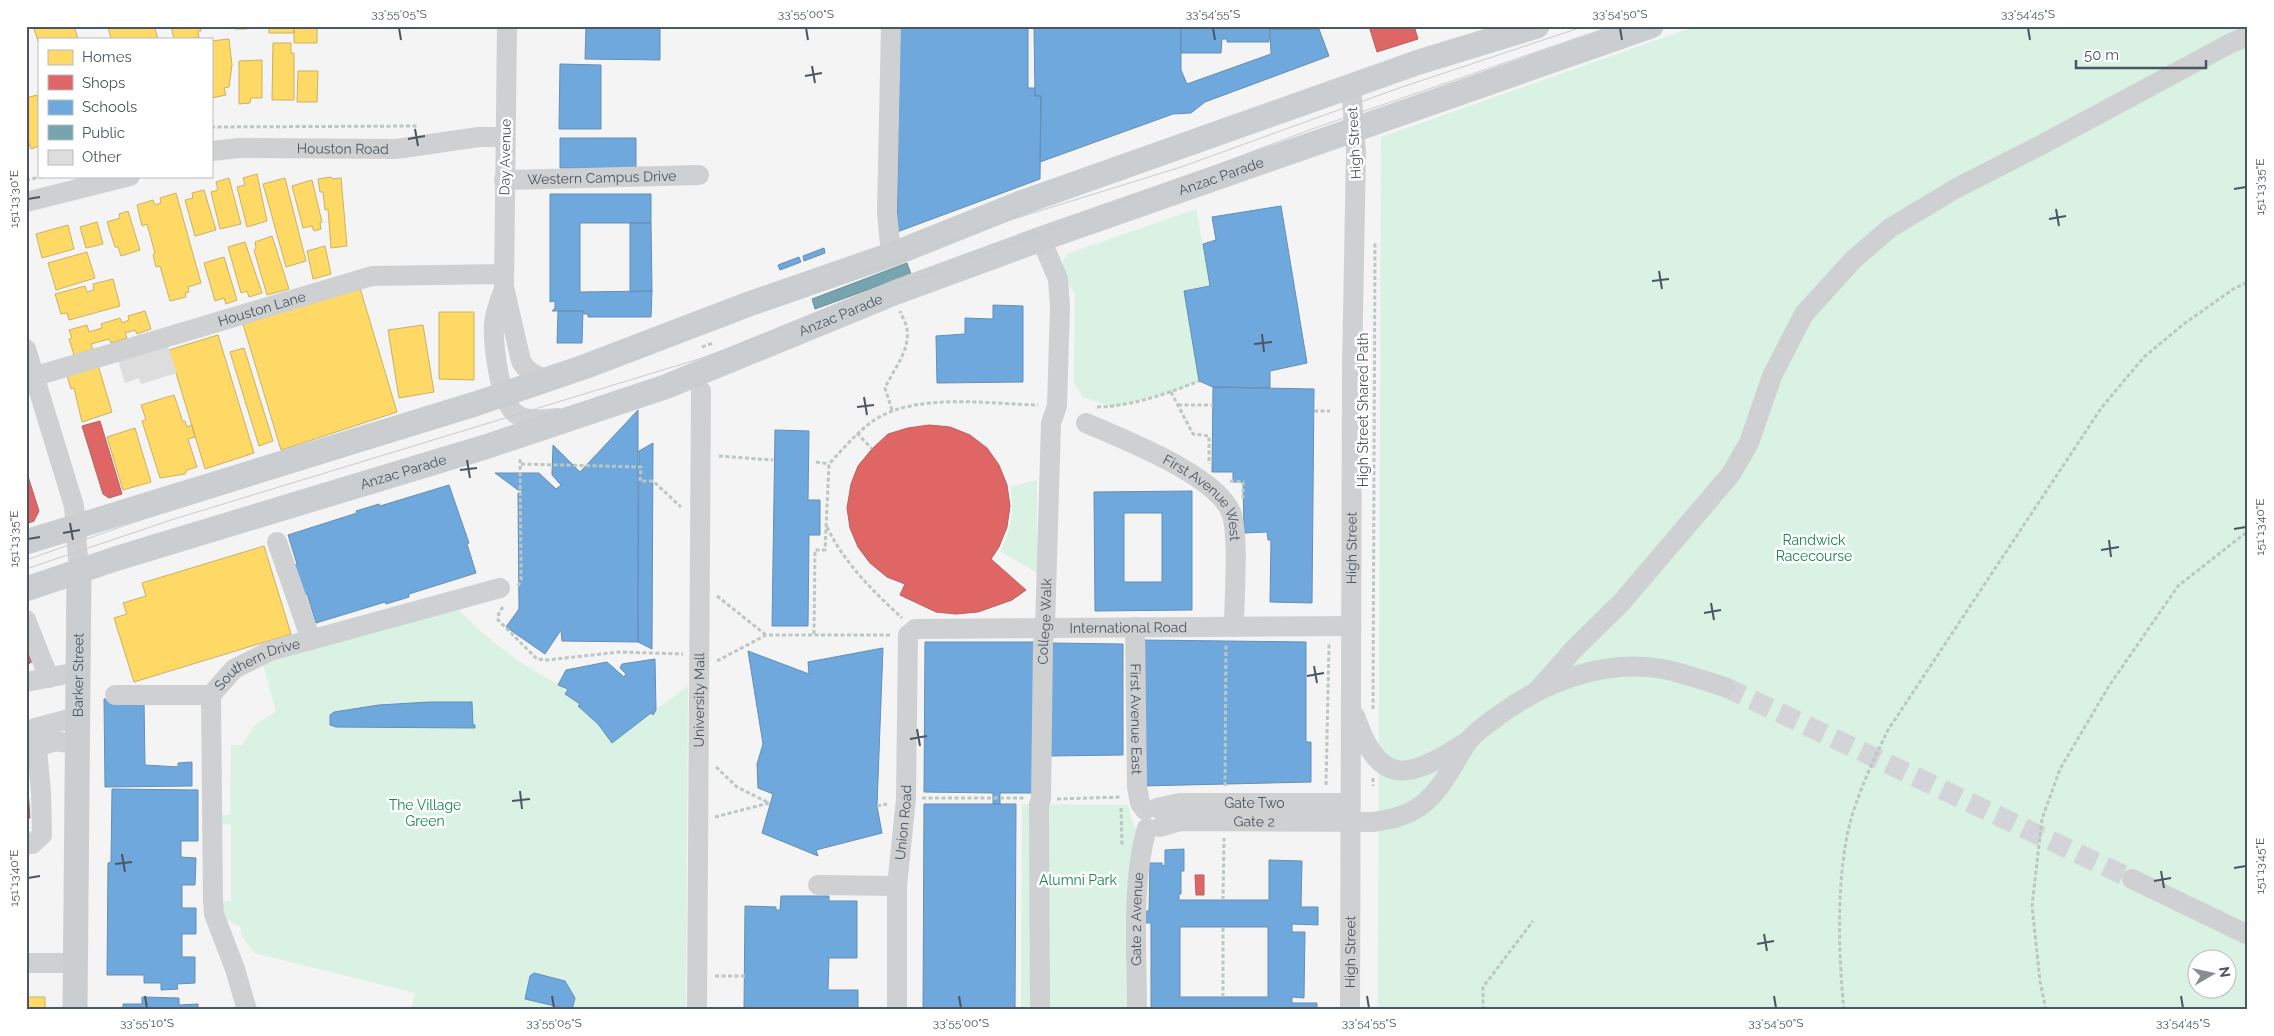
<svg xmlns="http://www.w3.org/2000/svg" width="2274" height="1036" font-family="Raleway,sans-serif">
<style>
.green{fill:#d9f2e3;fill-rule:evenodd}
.homes{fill:#ffd966;stroke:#c9b264}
.shops{fill:#e06666;stroke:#b36164}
.schools{fill:#6fa8dc;stroke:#648fb7;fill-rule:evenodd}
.public{fill:#76a5af;stroke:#698d98}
.building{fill:#ddddde;stroke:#e5e6e7}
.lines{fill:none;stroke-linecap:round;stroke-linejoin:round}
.minor-tunnel{stroke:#d2d4d7;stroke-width:20;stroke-dasharray:20 10;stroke-linecap:butt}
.path{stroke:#bcc7c4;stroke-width:3;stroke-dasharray:4 2.5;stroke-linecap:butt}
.minor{stroke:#ced0d2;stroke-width:20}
.major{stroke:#caced1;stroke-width:25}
.tram{stroke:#c9cacc;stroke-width:1}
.ticks{fill:none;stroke:#4a5661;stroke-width:2}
.labels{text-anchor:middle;stroke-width:5;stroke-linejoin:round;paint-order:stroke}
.street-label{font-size:14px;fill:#4a5661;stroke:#fff}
.park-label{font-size:14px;fill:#17864f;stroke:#fff}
.neatline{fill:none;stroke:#4a5661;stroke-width:2}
.ticks-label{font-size:12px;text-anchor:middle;fill:#4a5661}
</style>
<rect width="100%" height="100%" fill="#f4f4f4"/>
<!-- green -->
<path class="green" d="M1701 26H2248V1010H1378L1381 137 1682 31ZM2196 958H2226V988H2196Z
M1196 209 1210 286 1184 291 1199 381 1171 392 1113 407 1083 397 1074 383 1075 294 1063 277V261L1067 254Z
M1037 480V573L1000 551C1011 530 1015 510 1010 487Z
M457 608C489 642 526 669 568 689L565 694 580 704 579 706 598 724 612 743 651 713 653 715 656 710 688 685 686 1010H411L415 993 254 953 242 936 240 927 223 917 218 901H231V824L218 825V816L230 815 231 745H242L255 725 276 711 263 664Z
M1022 804 1128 805 1132 821 1138 833 1130 1010H1021Z"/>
<!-- homes -->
<path class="homes" d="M33 26H74L78 39H39V44Z
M111 26H154L158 39H111L108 27Z
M171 26H200L201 31H198L199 38 174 39Z
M235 26H247V29H235Z
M269 26H294V33H269Z
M294 26H317V43H294Z
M229 39 232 65 229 87 224 88 226 95 212 98 211 41Z
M273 43H291V53H294V100H272Z
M262 60V98H251L250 103 239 104V61Z
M298 71H318L317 102H297Z
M37 95 39 101V146L31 149 26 135V98Z
M257 174 267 221 247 227 237 187 245 185 243 178Z
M331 177 332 179 341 178 347 246 331 248 328 209 325 210 323 192H320L318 179Z
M229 178 241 224 220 229 211 192 218 190 216 182Z
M285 178 306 261 286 267 263 184Z
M312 180 322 222 320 223 321 229 314 231 312 226 303 228 292 186Z
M204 190 216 230 195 236 185 200 193 198 192 193Z
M176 193 201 283 188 287 189 292 185 293 186 297 170 301 160 266 156 267 153 255 155 253 147 224 142 226 137 205 153 200 155 205 161 203 160 198Z
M128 211 140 250 121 256 118 247H115L107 222 120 218 119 214Z
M97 222 103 244 86 248 80 227Z
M68 225 74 249 42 258 36 234Z
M272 236 289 289 267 295 254 250 256 248 255 242Z
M245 242 262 293 249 297 247 291 241 293 228 247Z
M325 246 331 274 313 279 307 251Z
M87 252 95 278 56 290 48 263Z
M224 257 237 300 226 304 224 298 215 301 204 263Z
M113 279 120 306 69 320 67 313 61 314 55 294 85 286 87 292 94 290 93 284Z
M360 288 397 412 281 450 243 324Z
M145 311 151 329 137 334 135 330 125 333 127 338 111 343 109 339 91 344 93 349 74 355 69 339 72 338 69 330 87 325 89 332 102 328 101 324 120 318 122 323 129 320 128 316Z
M439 312H474V380L439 379Z
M423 325 434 392 399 398 388 330Z
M218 335 254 453 205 469 169 350Z
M244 348 273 441 259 446 230 352Z
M98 365 112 412 82 422 74 388 71 389 67 375Z
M174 395 183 422 185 421 187 427 192 425 195 437 188 439 197 467 187 470 185 474 160 478 142 421 146 420 141 405Z
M135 428 151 482 123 490 107 437Z
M264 546 291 634 134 682 114 618 127 614 123 603 146 596 142 583Z
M27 997H45V1010H26Z"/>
<!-- shops -->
<path class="shops" d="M1369 26H1414L1418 39 1377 52Z
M100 421 122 494 109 498 103 494 82 426Z
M929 425 950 427 970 435 987 448 999 465 1007 485 1010 506 1007 527 999 547 991 559 1026 590 1012 600 978 612 956 614 936 612 900 595 905 584 887 577 870 563 858 547 850 528 847 508 851 484 858 466 872 449 888 434 908 428Z
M26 470 39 511 34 521 26 524Z
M26 636 41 655 26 666Z
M26 761 30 818H26Z
M1195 875H1204V895H1196Z"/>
<!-- schools -->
<path class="schools" d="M586 26H660V60L585 59Z
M900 26H1028V88H1035V96H1041L1040 179 897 232Z
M1034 26H1181V70L1187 84 1271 54 1270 29H1319L1329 56 1205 102 1191 113 1173 114 1040 162 1041 96H1035Z
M1181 26H1319V29H1270L1269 42H1227V39H1222L1221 53H1181Z
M560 64 601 65V129H559Z
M560 138H636V169L560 168Z
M550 194H651V223H580V292L652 291 651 317H588V314H584L583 311H552L555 308V301L550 302Z
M1281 206 1307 363 1270 371V388L1213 387 1199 381 1184 291 1210 286 1203 244 1216 240 1212 217Z
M630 223H651L652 291 630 292Z
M824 248 825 253 804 261 803 256Z
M799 257 801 262 780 270 778 265Z
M993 305 1023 306V382L937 383 936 336 965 334V318L993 319Z
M558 311H583L582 343H557Z
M1213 387 1314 389 1312 603 1270 602 1271 540H1268L1267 532 1244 533 1243 482H1233V472H1212Z
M638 410V642L562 641 561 630 545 654 506 627 519 609 518 493H522V490H518L495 473H539L556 489 561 485 552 475 553 445 580 472Z
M775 430 809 431 808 500H820V535H809L808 626H772Z
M653 443 652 649 638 642 639 451Z
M449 485 469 543 467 544 476 573 409 594V597L386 604 385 602 316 623 307 594 303 595 294 565 297 564 288 535 357 513 356 511 379 504 380 506Z
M1192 491V610L1095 611 1094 492ZM1124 513H1162V582H1124Z
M1142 640 1306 642V742H1311V782L1142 786Z
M925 642H1037L1036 793H1000V804H993V793L924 792Z
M1051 643 1123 644V755L1050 756Z
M883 648 877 806 882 833 816 850 818 856 762 833 773 794 758 788 757 764 763 744 748 651 809 674 808 662Z
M655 659 656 710 653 715 651 713 612 743 598 724 578 706 580 704 565 694 568 689 558 685 566 670 607 662 624 677 626 674 620 668 622 664Z
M104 699 144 700 145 765 178 767V763L192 762V786L105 787Z
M429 702H472L473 725H475V728L336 727 330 725V715L334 712 379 705Z
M112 789 198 790V841H181V857L196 858 195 885H182V908H196V934H182V957H195V983L177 984 178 989 161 990V983H144V975H107L108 863 111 862Z
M924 804H1016L1015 1010H923Z
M1184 849V871H1181V894H1179V900H1269V860L1302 861 1301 907H1318V925L1292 924V932H1305L1304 998 1292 997V1003H1317V1010H1151V923H1144L1143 911H1149L1150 863H1162V866L1165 865V850ZM1180 927H1268V997H1180Z
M781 896H829V901H857V958H829L828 990H858V1010H744L745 906 776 907V910H780Z
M534 973 565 981 575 998 572 1010 525 999 530 976Z
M142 997 179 998V1005L198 1004V1010H123V1004H142Z"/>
<!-- public -->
<path class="public" d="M907 263 911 274 815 309 812 299Z"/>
<!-- building -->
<path class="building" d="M167 344 176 373 141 384 139 378 125 383 118 359Z"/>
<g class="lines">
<!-- minor-tunnel -->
<path class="minor-tunnel" d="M1725 687 2132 879"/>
<!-- path -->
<path class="path" d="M211 127 417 126
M26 180 45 176
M702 347 713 343
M1171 392 1193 434 1209 436V464
M1178 405H1213
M1097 407C1133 406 1166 394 1199 381
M892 410 885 388C893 370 910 351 907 330 907 324 902 317 900 311
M1314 411H1330
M857 433 872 449
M719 456 773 460
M816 462 829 464
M521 464 641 467 640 481H653L681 507
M1230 481 1243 482V498
M827 527C844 563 874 592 902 618
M518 586 521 580 520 457
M717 596 766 635
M503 607 499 612 498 620 537 659 547 660 619 652 683 654
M814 634 815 550H825L829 464C843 449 856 433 873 421 915 392 989 404 1038 405
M717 661 766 635H891
M1373 709 1375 242
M716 767 737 787 769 803
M1373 778V786
M1326 785 1329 644
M1225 786 1226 644
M922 798H1024
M1057 799 1121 797
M877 806 887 804
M1121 808 1122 846
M715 817 769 803
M1223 900 1224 838
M715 976H745
M1223 997V927
M589 1008 590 1010
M1483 1010V987L1533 921
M1844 1010C1838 953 1836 874 1851 819 1860 788 1874 759 1888 730L2102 407 2144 357 2185 323 2235 288 2248 282
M2046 1010 2040 981 2032 906 2042 819 2060 769 2109 686 2178 586 2248 531"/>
<!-- minor -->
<g class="minor">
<path d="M507 26 504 287 521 361C527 372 535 376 547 379"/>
<path id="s1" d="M211 151 240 148 396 149 479 137H505"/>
<path id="s2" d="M504 180 699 175"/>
<path d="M26 202 130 176"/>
<path d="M891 255 887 212 891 26"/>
<path d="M504 289C500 300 495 312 494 323 493 343 499 402 516 414 528 422 545 419 558 418"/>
<path d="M26 349 74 506 79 571"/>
<path id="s3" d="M26 379 372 276 504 274"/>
<path id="s4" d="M1086 423C1122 439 1220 476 1232 515 1239 541 1234 598 1234 627"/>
<path d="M277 542 311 640"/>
<path d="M26 620 49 678"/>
<path id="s5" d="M1135 627 1137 787 1140 803 1145 810"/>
<path d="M26 682 77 672"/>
<path d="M1536 692 1574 649 1621 603 1731 474 1749 443 1772 376 1804 314 1853 260 1890 228 1955 189 2043 144 2231 43 2248 36"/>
<path d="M115 695H211"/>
<path d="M1355 716C1380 790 1410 778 1465 743"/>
<path d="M37 750C49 739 62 741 77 745"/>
<path id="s6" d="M1157 808 1180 803H1350"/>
<path id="s7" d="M1160 827 1181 821 1373 822C1415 817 1432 802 1453 766 1458 758 1463 748 1469 740 1477 731 1488 723 1498 716 1545 681 1604 659 1663 669 1684 673 1704 681 1725 687"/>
<path d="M26 844H32L42 835 41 792 35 728 77 717"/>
<path d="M2132 879 2248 935"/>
<path d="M818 885 897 886"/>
<path d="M26 963H75"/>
<path id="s8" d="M247 1010 235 969 214 914 213 901 211 695 234 669 270 651 500 588"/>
<path id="s9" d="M697 1010 701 391"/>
<path id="s10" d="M897 1010V886L906 799 908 635 915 629 1351 626"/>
<path id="s11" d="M1040 1010 1039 804 1041 799 1043 643 1045 628 1051 423 1057 406 1060 306 1058 279 1041 239"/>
<path id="s12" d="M1137 1010C1137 952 1131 883 1147 828"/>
<path id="s13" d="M1350 1010 1352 369 1356 152 1351 86"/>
</g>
<!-- major -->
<g class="major">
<path d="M26 542 475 404 584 367 749 304 896 253 1018 204 1419 62 1537 26"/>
<path id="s14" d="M26 589 118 558 485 447 665 387 894 293 1041 239 1651 26"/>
<path id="s15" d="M75 1010 79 571"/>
</g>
<!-- tram -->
<path class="tram" d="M26 560 135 522 508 405 991 226 1181 167 1399 88 1585 26
M26 569 174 519 702 358 1015 242 1312 129 1612 26"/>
</g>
<!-- ticks -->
<path class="ticks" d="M399 28 401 40M806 28 808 40M1213 28 1215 40M1620 28 1622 40M2028 28 2030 40M812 66 815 83M805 76 822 73M415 129 418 146M408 139 425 136M2234 189 2246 187M28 199 40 197M2056 209 2059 226M2049 219 2066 216M1659 271 1662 289M1652 281 1669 279M1262 334 1264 352M1254 344 1272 342M864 397 867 415M857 407 874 405M467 460 470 478M460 470 477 468M70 523 73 540M2234 529 2246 527M63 533 80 530M28 539 40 537M2109 540 2111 557M2101 550 2119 547M1711 603 1714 620M1704 613 1721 610M1314 666 1317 683M1307 676 1324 673M917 729 920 746M910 739 927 736M520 791 522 809M512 801 530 799M122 854 125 872M115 864 132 862M2234 868 2246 866M2161 871 2164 888M28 878 40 876M2154 881 2171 878M1764 934 1767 951M1757 944 1774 941M145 996 147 1008M552 996 554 1008M959 996 961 1008M1367 996 1369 1008M1774 996 1776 1008M2181 996 2183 1008"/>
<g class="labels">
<!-- street labels -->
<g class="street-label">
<text transform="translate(1354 143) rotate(-93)" y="5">High Street</text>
<text dy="5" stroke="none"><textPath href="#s1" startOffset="132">Houston Road</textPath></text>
<text transform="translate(505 157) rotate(-89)" y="5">Day Avenue</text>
<text dy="5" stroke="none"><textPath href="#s14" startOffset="1265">Anzac Parade</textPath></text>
<text dy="5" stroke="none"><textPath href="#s2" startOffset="98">Western Campus Drive</textPath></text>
<text dy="5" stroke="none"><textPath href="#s3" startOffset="246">Houston Lane</textPath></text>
<text dy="5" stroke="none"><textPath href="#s14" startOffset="860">Anzac Parade</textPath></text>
<text transform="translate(1363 410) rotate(-90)" y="5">High Street Shared Path</text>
<text dy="5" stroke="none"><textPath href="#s14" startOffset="395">Anzac Parade</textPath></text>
<text dy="5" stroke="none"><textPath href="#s4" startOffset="144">First Avenue West</textPath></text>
<text dy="5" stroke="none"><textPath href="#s13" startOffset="462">High Street</textPath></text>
<text dy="5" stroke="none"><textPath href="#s11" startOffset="389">College Walk</textPath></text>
<text dy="5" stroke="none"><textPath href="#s10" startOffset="598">International Road</textPath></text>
<text dy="5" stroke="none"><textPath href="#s8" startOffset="378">Southern Drive</textPath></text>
<text dy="5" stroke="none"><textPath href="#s15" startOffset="335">Barker Street</textPath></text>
<text dy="5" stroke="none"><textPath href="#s9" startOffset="310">University Mall</textPath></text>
<text dy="5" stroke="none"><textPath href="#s5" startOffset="92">First Avenue East</textPath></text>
<text dy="5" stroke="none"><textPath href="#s6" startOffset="98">Gate Two</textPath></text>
<text dy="5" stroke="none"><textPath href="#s7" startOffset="95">Gate 2</textPath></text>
<text dy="5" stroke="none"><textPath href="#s10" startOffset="188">Union Road</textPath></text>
<text dy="5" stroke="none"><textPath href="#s12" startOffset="91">Gate 2 Avenue</textPath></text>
<text dy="5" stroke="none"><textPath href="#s13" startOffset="58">High Street</textPath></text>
</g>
<!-- park labels -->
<g class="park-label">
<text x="1814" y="545">Randwick<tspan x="1814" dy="16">Racecourse</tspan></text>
<text x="425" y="810">The Village<tspan x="425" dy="16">Green</tspan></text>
<text x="1078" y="885">Alumni Park</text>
</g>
</g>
<!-- border -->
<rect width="2274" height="1036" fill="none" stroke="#ffffff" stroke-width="55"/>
<!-- legend -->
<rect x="38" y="38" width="175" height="140" fill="#ffffff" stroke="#b7bbc0"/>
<rect x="48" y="50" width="25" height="15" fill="#ffd966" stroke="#b7bbc0"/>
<text x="82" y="62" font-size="15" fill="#4a5661">Homes</text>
<rect x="48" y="75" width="25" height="15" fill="#e06666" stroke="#b7bbc0"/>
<text x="82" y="88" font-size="15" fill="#4a5661">Shops</text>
<rect x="48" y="100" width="25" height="15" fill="#6fa8dc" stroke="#b7bbc0"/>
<text x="82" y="112" font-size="15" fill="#4a5661">Schools</text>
<rect x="48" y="125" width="25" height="15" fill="#76a5af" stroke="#b7bbc0"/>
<text x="82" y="138" font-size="15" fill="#4a5661">Public</text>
<rect x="48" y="150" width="25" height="15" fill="#ddddde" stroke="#b7bbc0"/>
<text x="82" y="162" font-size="15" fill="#4a5661">Other</text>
<!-- north arrow -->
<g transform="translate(2212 974) rotate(81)"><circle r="24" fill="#ffffff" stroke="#b7bbc0"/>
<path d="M0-4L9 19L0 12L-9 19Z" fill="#868d94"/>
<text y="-8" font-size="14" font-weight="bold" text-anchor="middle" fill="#4a5661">N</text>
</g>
<!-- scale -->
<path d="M2076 60v8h130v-8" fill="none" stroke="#4a5661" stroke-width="2.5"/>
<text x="2084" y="60" font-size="15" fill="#4a5661" stroke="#ffffff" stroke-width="4" paint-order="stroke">50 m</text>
<rect x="28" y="28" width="2218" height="980" class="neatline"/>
<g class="ticks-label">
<text x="399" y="18">33°55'05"S</text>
<text x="806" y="18">33°55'00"S</text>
<text x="1213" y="18">33°54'55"S</text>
<text x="1620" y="18">33°54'50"S</text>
<text x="2028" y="18">33°54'45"S</text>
<text transform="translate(2260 187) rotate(-90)" y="4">151°13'35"E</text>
<text transform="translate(14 199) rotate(-90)" y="4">151°13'30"E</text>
<text transform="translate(2260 527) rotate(-90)" y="4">151°13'40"E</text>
<text transform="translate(14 539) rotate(-90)" y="4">151°13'35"E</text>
<text transform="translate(2260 866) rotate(-90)" y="4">151°13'45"E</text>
<text transform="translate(14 878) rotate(-90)" y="4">151°13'40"E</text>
<text x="147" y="1027">33°55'10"S</text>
<text x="554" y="1027">33°55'05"S</text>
<text x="961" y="1027">33°55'00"S</text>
<text x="1369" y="1027">33°54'55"S</text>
<text x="1776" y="1027">33°54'50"S</text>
<text x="2183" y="1027">33°54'45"S</text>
</g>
</svg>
